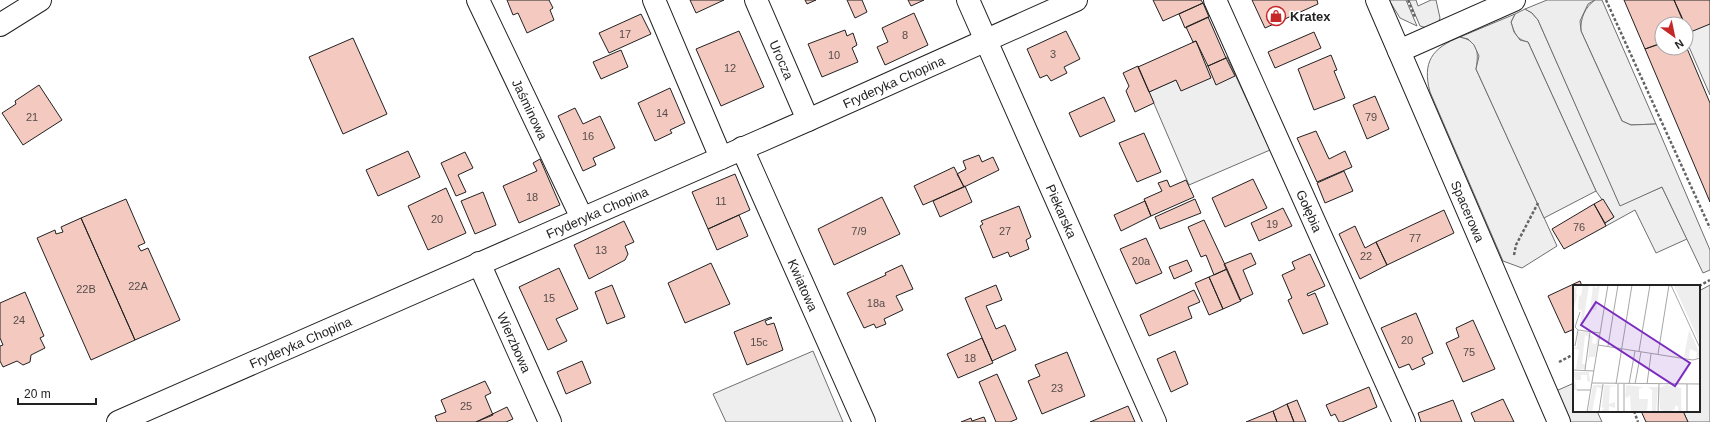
<svg xmlns="http://www.w3.org/2000/svg" width="1710" height="422" font-family="Helvetica,sans-serif">
<style>
.green{fill:#eee;stroke:#6f6f6f}
.parking{fill:#ededed;stroke:#6f6f6f}
.building{fill:#f3c9c0;stroke:#222}
.lines{fill:none;stroke-linecap:round;stroke-linejoin:round}
.minor-casing{stroke:#222;stroke-width:24}
.path{stroke:#646464;stroke-width:2.5;stroke-dasharray:3 2;stroke-linecap:butt}
.minor{stroke:#fff;stroke-width:22}
.labels{text-anchor:middle;stroke-width:3;stroke-linejoin:round;paint-order:stroke}
.number-label{font-size:11px;fill:#564c4a}
.poi-label{font-size:13px;font-weight:bold;fill:#222;stroke:#fff;text-anchor:start}
.street-label{font-size:13px;fill:#222;stroke:#fff}
.inset-road{fill:none;stroke:#a7a7a7;stroke-width:1}
.view{fill:#7b2cbf;fill-opacity:0.15;stroke:#7b2cbf;stroke-width:2}
.inset-edge{fill:none;stroke:#222;stroke-width:2}
</style>
<rect width="100%" height="100%" fill="#fff"/>
<!-- green -->
<path class="green" d="M1389 0H1406L1417 26 1400 18Z
M1409 0H1416L1418 6 1431 0H1436L1440 18 1438 23 1427 28 1420 26Z
M1595 0H1602L1656 124 1631 125 1622 121 1581 31C1580 19 1585 7 1595 0Z
M1525 9 1532 13 1538 20 1620 205 1662 187 1687 239 1656 253 1635 210 1606 226 1605 223 1614 217 1596 191 1528 42C1517 40 1514 33 1511 22L1515 14Z
M1710 23V95L1686 40 1690 32Z
M1460 37C1478 41 1479 52 1476 69L1557 246 1522 268 1503 261 1430 92C1422 62 1432 48 1460 37Z
M1227 57 1270 150 1189 185 1149 92Z
M1710 285V422H1688L1683 411H1699V291Z
M813 351 843 422H726L713 394Z"/>
<!-- parking -->
<path class="parking" d="M1547 0H1595L1588 4 1580 21 1581 31 1622 121 1631 125 1656 124 1710 250V270L1703 273 1662 187 1620 206 1538 20 1532 13 1525 9Z
M1515 14 1511 22 1514 32 1520 40 1528 42 1596 191 1544 218 1476 69 1479 56 1474 45 1468 39 1460 37Z
M1574 383V411H1597L1602 422H1559L1547 395Z"/>
<!-- building -->
<path class="building" d="M507 0H549L553 8 550 10 554 20 527 33 518 13 513 15Z
M690 0H724L696 13Z
M805 0H816L807 4Z
M847 0H862L867 12 855 18Z
M908 0H924L911 6Z
M1153 0H1201L1203 3 1163 21Z
M1252 0H1317L1318 4 1265 28Z
M1624 0H1674L1685 24H1662V43L1645 49Z
M1674 0H1710V24L1688 33Z
M1203 3 1209 17 1185 28 1179 14Z
M914 13 928 45 885 65 877 47 888 42 882 28Z
M641 14 651 34 609 53 599 33Z
M1208 17 1226 58 1208 66 1196 41 1193 42 1186 27Z
M845 30 847 36 853 33 857 45 852 48 858 62 822 77 808 44Z
M739 31 764 87 721 106 696 49Z
M1066 31 1080 59 1064 67 1067 73 1051 81 1047 75 1040 78 1027 49Z
M1314 32 1321 48 1275 68 1268 52Z
M353 38 387 114 343 134 309 57Z
M1196 41 1211 78 1181 91 1176 80 1149 92 1138 67Z
M1662 43V48H1686V46L1710 103V202L1645 49Z
M621 50 628 67 601 79 593 62Z
M1331 55 1337 70 1334 71 1345 98 1314 110 1298 69Z
M1226 58 1235 76 1216 85 1208 66Z
M1138 66 1154 103 1135 112 1126 91 1129 86 1123 73Z
M39 85 62 120 23 145 2 113 16 104 15 101Z
M670 88 685 123 670 130 672 133 655 141 638 103Z
M1375 96 1389 129 1367 139 1353 105Z
M1104 97 1115 121 1080 137 1069 113Z
M575 108 583 124 600 116 615 148 593 158 596 165 583 171 558 116Z
M1316 131 1329 159 1345 151 1352 167 1317 182 1297 138Z
M1144 133 1161 172 1137 182 1119 143Z
M408 151 420 177 378 196 366 170Z
M465 152 473 168 458 175 466 192 456 196 441 163Z
M979 155 982 162 993 157 999 170 964 187 957 174 966 169 963 161Z
M540 159 560 205 519 223 503 186 537 171 533 163Z
M954 167 964 187 923 205 914 186Z
M1344 171 1353 191 1325 203 1317 183Z
M735 174 750 210 708 229 692 192Z
M1253 179 1267 208 1225 227 1212 198Z
M1167 180 1170 187 1186 180 1194 197 1151 216 1144 199 1162 191 1158 183Z
M965 186 972 202 940 217 933 201Z
M446 188 466 233 428 250 408 206Z
M483 192 496 225 475 234 461 201Z
M882 197 900 234 834 265 818 229Z
M126 199 145 243 138 246 141 251 148 248 180 320 135 340 81 218Z
M1195 199 1201 213 1160 229 1155 217Z
M1603 199 1614 217 1605 223 1594 204Z
M1145 201 1151 216 1121 231 1114 215Z
M1594 204 1606 226 1564 249 1552 229Z
M1019 206 1031 237 1026 240 1029 249 1010 257 1008 252 993 258 980 226 983 224 981 221Z
M1283 208 1292 226 1259 241 1251 223Z
M1444 210 1454 233 1387 265 1376 242Z
M739 215 748 236 717 250 708 229Z
M81 218 135 340 91 360 37 238 55 230 56 234 63 232 61 227Z
M1204 220 1227 269 1214 275 1206 255 1201 257 1188 227Z
M624 221 634 242 625 246 628 254 625 260 589 279 574 245Z
M1355 226 1365 248 1376 242 1387 265 1360 279 1339 234Z
M1146 238 1162 273 1136 284 1120 249Z
M1251 253 1256 264 1243 270 1253 294 1240 300 1224 264Z
M1310 254 1325 286 1307 294 1308 296 1315 293 1328 324 1303 334 1288 300 1292 298 1282 275 1295 269 1292 262Z
M1187 260 1192 271 1174 279 1169 267Z
M711 263 730 304 685 323 668 283Z
M902 265 913 289 896 296 903 310 884 319 886 324 876 328 874 324 864 328 847 293 886 275 885 273Z
M559 268 578 309 556 319 567 341 548 350 519 287Z
M1227 269 1241 301 1223 309 1209 277Z
M1209 277 1223 309 1209 315 1195 283Z
M1580 281 1582 286H1574V329L1565 333 1548 296Z
M612 285 625 317 607 324 595 292Z
M996 285 1002 300 986 306 996 329 1005 325 1016 350 992 361 965 298Z
M1194 290 1200 302 1188 307 1192 318 1149 336 1140 315Z
M25 292 44 336 40 338 45 348 31 355 30 362 23 365 17 361 3 367 0 361V346L3 345 0 338V303Z
M1416 313 1433 353 1422 358 1425 364 1412 370 1409 364 1399 368 1381 328Z
M771 317 772 318 765 321 767 325 774 323 783 350 747 365 734 332Z
M1473 320 1495 369 1463 382 1446 343 1459 337 1456 328Z
M982 338 993 363 958 378 947 354Z
M1175 351 1188 384 1171 392 1157 359Z
M1067 352 1085 396 1042 414 1028 381 1040 376 1035 365Z
M582 361 591 383 566 394 557 372Z
M997 374 1017 419 1010 422H996L979 382Z
M485 381 491 393 485 396 493 415 476 422H437L435 416 446 412 441 400Z
M1369 387 1377 407 1342 422H1339L1335 414 1331 416 1326 405Z
M1503 399 1514 422H1475L1471 413Z
M1297 400 1306 422H1294L1287 404Z
M1453 400 1462 422H1421L1418 413Z
M1287 404 1294 422H1277L1273 411Z
M1128 406 1135 422H1090Z
M507 407 513 419 506 422H476Z
M1273 411 1277 422H1246Z
M1641 411H1683L1688 422H1646Z
M984 417 986 422H961L971 418 972 421Z"/>
<g class="lines">
<defs>
<g id="minor">
<path id="s1" d="M478 0 582 218"/>
<path d="M654 0 721 158"/>
<path id="s2" d="M756 0 808 120"/>
<path id="s3" d="M968 0 1155 422"/>
<path id="s4" d="M1215 0 1404 422"/>
<path id="s5" d="M1377 0 1559 422"/>
<path d="M0 25 40 0"/>
<path d="M1399 51 1514 0"/>
<path id="s6" d="M742 148 864 422"/>
<path id="s7" d="M479 263 550 422"/>
<path id="s8" d="M118 422 808 120 1076 0"/>
</g>
</defs>
<!-- minor casing -->
<use href="#minor" class="minor-casing"/>
<!-- path -->
<path class="path" d="M1408 0 1415 17
M1606 0 1710 228
M1514 255 1516 245 1538 203
M1699 286 1710 280
M1559 362 1574 354
M1634 411 1638 422"/>
<!-- minor -->
<use href="#minor" class="minor"/>
</g>
<!-- icons -->
<defs>
<symbol id="shop-ring" viewBox="-11 -11 22 22"><circle r="9.5" fill="#fff" stroke="#c62828" stroke-width="1.5"/><path d="M-5-2.5h2.3a2.7 3.5 0 0 1 5.4 0H5L5.5 6h-11ZM-1.5-2.5h3a1.5 2.3 0 0 0-3 0Z" fill="#c62828"/></symbol>
</defs>
<g fill-rule="evenodd">
<use href="#shop-ring" x="1265" y="5" width="22" height="22"/>
</g>
<g class="labels">
<!-- number labels -->
<g class="number-label">
<text x="625" y="38">17</text>
<text x="905" y="39">8</text>
<text x="1053" y="58">3</text>
<text x="834" y="59">10</text>
<text x="730" y="72">12</text>
<text x="662" y="117">14</text>
<text x="32" y="121">21</text>
<text x="1371" y="121">79</text>
<text x="588" y="140">16</text>
<text x="532" y="201">18</text>
<text x="721" y="205">11</text>
<text x="437" y="223">20</text>
<text x="1272" y="228">19</text>
<text x="1579" y="231">76</text>
<text x="859" y="235">7/9</text>
<text x="1005" y="235">27</text>
<text x="1415" y="242">77</text>
<text x="601" y="254">13</text>
<text x="1366" y="260">22</text>
<text x="1141" y="265">20a</text>
<text x="138" y="290">22A</text>
<text x="86" y="293">22B</text>
<text x="549" y="302">15</text>
<text x="876" y="307">18a</text>
<text x="19" y="324">24</text>
<text x="1407" y="344">20</text>
<text x="759" y="346">15c</text>
<text x="1469" y="356">75</text>
<text x="970" y="362">18</text>
<text x="1057" y="392">23</text>
<text x="466" y="410">25</text>
</g>
<!-- poi labels -->
<g class="poi-label">
<text x="1290" y="21">Kratex</text>
</g>
<!-- street labels -->
<g class="street-label">
<text dy="5" stroke="none"><textPath href="#s2" startOffset="65">Urocza</textPath></text>
<text dy="5" stroke="none"><textPath href="#s8" startOffset="847">Fryderyka Chopina</textPath></text>
<text dy="5" stroke="none"><textPath href="#s1" startOffset="121">Jaśminowa</textPath></text>
<text dy="5" stroke="none"><textPath href="#s8" startOffset="523">Fryderyka Chopina</textPath></text>
<text dy="5" stroke="none"><textPath href="#s3" startOffset="231">Piekarska</textPath></text>
<text dy="5" stroke="none"><textPath href="#s4" startOffset="231">Gołębia</textPath></text>
<text dy="5" stroke="none"><textPath href="#s5" startOffset="230">Spacerowa</textPath></text>
<text dy="5" stroke="none"><textPath href="#s6" startOffset="150">Kwiatowa</textPath></text>
<text dy="5" stroke="none"><textPath href="#s8" startOffset="199">Fryderyka Chopina</textPath></text>
<text dy="5" stroke="none"><textPath href="#s7" startOffset="87">Wierzbowa</textPath></text>
</g>
</g>
<!-- overview -->
<g transform="translate(1573 285)">
<rect width="127" height="127" fill="#fff"/>
<path d="M10 0H16L10 39 7 38 9 26 5 24 6 10H4L0 27V4L4 1 3 9 8 11ZM24 0H27L23 25 17 24 20 1 24 3ZM101 0H127V58L102 3ZM116 45 127 69 123 74 124 67 117 64 116 73 111 72ZM5 47H16V52L12 50 9 79H13L12 84H3L6 65 0 63 4 62ZM24 48 26 51 22 72H17L15 75 17 50 20 51 19 58 23 59ZM0 87H16L17 97 14 96V90H8V95H2L4 105H0L2 95ZM20 100H29V104L24 102 19 127H15ZM31 100 44 101 37 102 36 119 42 117V123L36 121V127H28L31 123 29 122ZM53 100 70 102 66 104V114H75L74 126 58 127 57 110 54 113 53 111 52 115ZM93 100 108 103V127H105V121H102V126L101 124 98 127 87 125 86 103ZM75 102H85L83 126H79V105Z" fill="#eee"/>
<path class="inset-road" d="M98 0 127 63M5 45 27 48M25 60 120 75 127 73M2 61 5 45 2 42 7 27M35 61 45 0M66 66 77 0M85 69 96 0M0 85 21 86M12 85 17 47M19 98 127 99M43 99 59 0M45 99V127M56 99 62 66M62 99 68 67M74 99 78 69M4 105H17M14 127 35 0M26 127 30 99M51 127V99M72 127H87M85 127 86 99M114 127V99"/>
<path class="view" d="M23 17 117 78 102 101 8 40Z"/>
<rect width="127" height="127" class="inset-edge"/>
</g>
<!-- north arrow -->
<g transform="translate(1674 36) rotate(147)"><circle r="19" fill="#ffffff" stroke="#a7a7a7"/>
<path d="M0-3L7 15L0 10L-7 15Z" fill="#c62828"/>
<text y="-6" font-size="11" font-weight="bold" text-anchor="middle" fill="#222222">N</text>
</g>
<!-- scale -->
<path d="M18 398v6h78v-6" fill="none" stroke="#222222" stroke-width="2"/>
<text x="24" y="398" font-size="12" fill="#222222" stroke="#ffffff" stroke-width="3" paint-order="stroke">20 m</text>
</svg>
